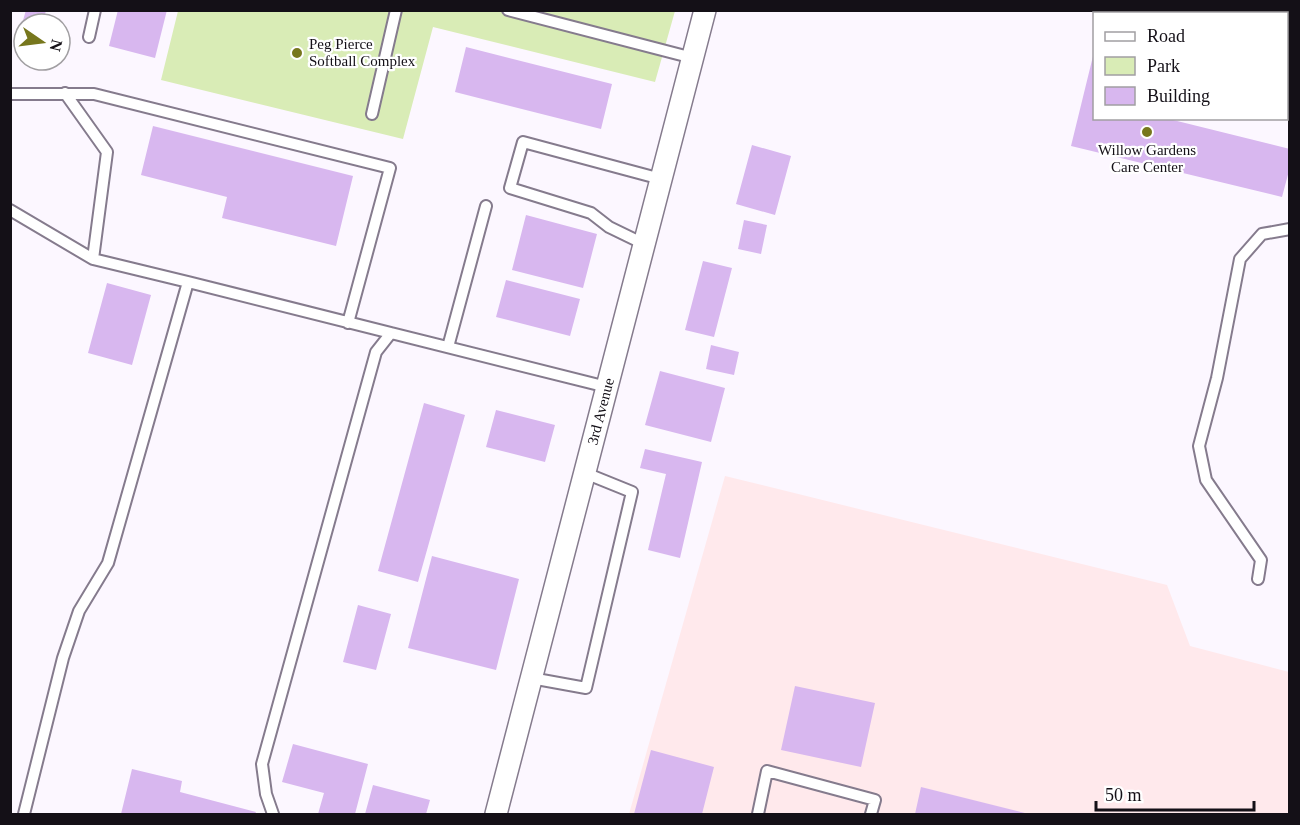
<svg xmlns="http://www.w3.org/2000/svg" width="1300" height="825" font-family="Georgia,serif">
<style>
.industrial{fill:#ffe9ec}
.green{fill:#d9ecb6}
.building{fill:#d8b7ef}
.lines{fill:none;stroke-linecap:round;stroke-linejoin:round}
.service-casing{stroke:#857b8d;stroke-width:14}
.minor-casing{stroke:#857b8d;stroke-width:24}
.service{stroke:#fff;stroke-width:10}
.minor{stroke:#fff;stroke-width:21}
.poi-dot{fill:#77771d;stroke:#fff;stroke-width:2}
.labels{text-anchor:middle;stroke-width:4.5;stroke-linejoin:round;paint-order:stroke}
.poi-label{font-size:15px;fill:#141017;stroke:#fff;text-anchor:start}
.street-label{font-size:15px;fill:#141017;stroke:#fff}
</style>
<rect width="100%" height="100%" fill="#fcf7ff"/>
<!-- industrial -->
<path class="industrial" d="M725 476 1167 585 1190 646 1289 672V814H629Z"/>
<!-- green -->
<path class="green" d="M178 11H675L655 82 433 27 403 139 161 80Z"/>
<!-- building -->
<path class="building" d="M26 10H46L43 24H22Z
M118 10H167L155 58 109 46Z
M1104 10H1137L1136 14H1103Z
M1176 10H1290L1287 97 1286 14H1181Z
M466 47 612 84 601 129 455 92Z
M1094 52V118H1165L1290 149V167L1282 197 1071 146Z
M153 126 353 176 336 246 222 218 227 197 141 175Z
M752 145 791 156 775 215 736 204Z
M526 215 597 234 583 288 512 270Z
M744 220 767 225 761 254 738 249Z
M703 261 732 268 714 337 685 330Z
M506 280 580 299 570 336 496 317Z
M107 283 151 295 132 365 88 353Z
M711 345 739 352 734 375 706 369Z
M660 371 725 388 711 442 645 425Z
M424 403 465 415 418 582 378 571Z
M496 410 555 425 545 462 486 447Z
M645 449 702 462 680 558 648 550 666 474 640 468Z
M432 556 519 579 496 670 408 648Z
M358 605 391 614 376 670 343 662Z
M795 686 875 703 861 767 781 750Z
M293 744 368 764 355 814H318L324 793 282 782Z
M651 750 714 767 702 814H634Z
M132 769 182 781 180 792 256 812 255 814H121Z
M373 785 430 800 426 814H365Z
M921 787 1029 814H915Z"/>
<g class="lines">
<defs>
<path id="service" d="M508 10 693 58
M89 37 95 10
M65 93 107 152 93 259
M10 94H94L390 168 348 323
M1286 107H1290
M372 114 396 10
M10 210 93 259 188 282 108 563 79 611 63 658 24 814
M644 244 609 227 591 213 510 188 523 142 661 179
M188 282 391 333
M448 347 486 206
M1258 579 1261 560 1206 480 1199 446 1217 378 1240 259 1262 234 1290 229
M531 678 586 688 632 492 585 473
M273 814 266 794 262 764 376 352 391 333 607 387
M758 814 767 771 875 800 871 814"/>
<g id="minor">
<path id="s1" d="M496 814 705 10"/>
</g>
</defs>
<!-- service casing -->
<use href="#service" class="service-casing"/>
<!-- minor casing -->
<use href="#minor" class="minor-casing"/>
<!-- service -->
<use href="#service" class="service"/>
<!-- minor -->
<use href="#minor" class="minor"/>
</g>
<!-- markers -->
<g class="poi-dot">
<circle cx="297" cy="53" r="6"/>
<circle cx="1147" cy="132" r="6"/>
</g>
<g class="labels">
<!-- poi labels -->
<g class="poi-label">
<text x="309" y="49">Peg Pierce<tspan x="309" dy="17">Softball Complex</tspan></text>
<text x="1147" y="155" text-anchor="middle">Willow Gardens<tspan x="1147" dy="17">Care Center</tspan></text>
</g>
<!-- street labels -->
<g class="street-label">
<text dy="5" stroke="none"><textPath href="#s1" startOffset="416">3rd Avenue</textPath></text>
</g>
</g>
<!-- border -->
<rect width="1300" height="825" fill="none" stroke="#141017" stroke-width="24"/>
<!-- legend -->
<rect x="1093" y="12" width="195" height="108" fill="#ffffff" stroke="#a19fa2" stroke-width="1.5"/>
<rect x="1105" y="32" width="30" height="9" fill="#ffffff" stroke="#a19fa2" stroke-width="1.5"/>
<text x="1147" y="42" font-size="18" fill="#141017">Road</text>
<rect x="1105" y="57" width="30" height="18" fill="#d9ecb6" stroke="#a19fa2" stroke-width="1.5"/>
<text x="1147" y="72" font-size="18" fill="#141017">Park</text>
<rect x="1105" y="87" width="30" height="18" fill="#d8b7ef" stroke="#a19fa2" stroke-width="1.5"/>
<text x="1147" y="102" font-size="18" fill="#141017">Building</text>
<!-- north arrow -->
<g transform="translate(42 42) rotate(104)"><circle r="28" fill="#ffffff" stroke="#a19fa2" stroke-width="1.5"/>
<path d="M0-4.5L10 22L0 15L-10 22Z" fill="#77771d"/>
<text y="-9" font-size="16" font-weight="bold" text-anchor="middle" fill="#141017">N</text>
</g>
<!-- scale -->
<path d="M1096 801v9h158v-9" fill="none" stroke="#141017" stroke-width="3"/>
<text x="1105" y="801" font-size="18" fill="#141017" stroke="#ffffff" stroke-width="4.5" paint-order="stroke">50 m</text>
</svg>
